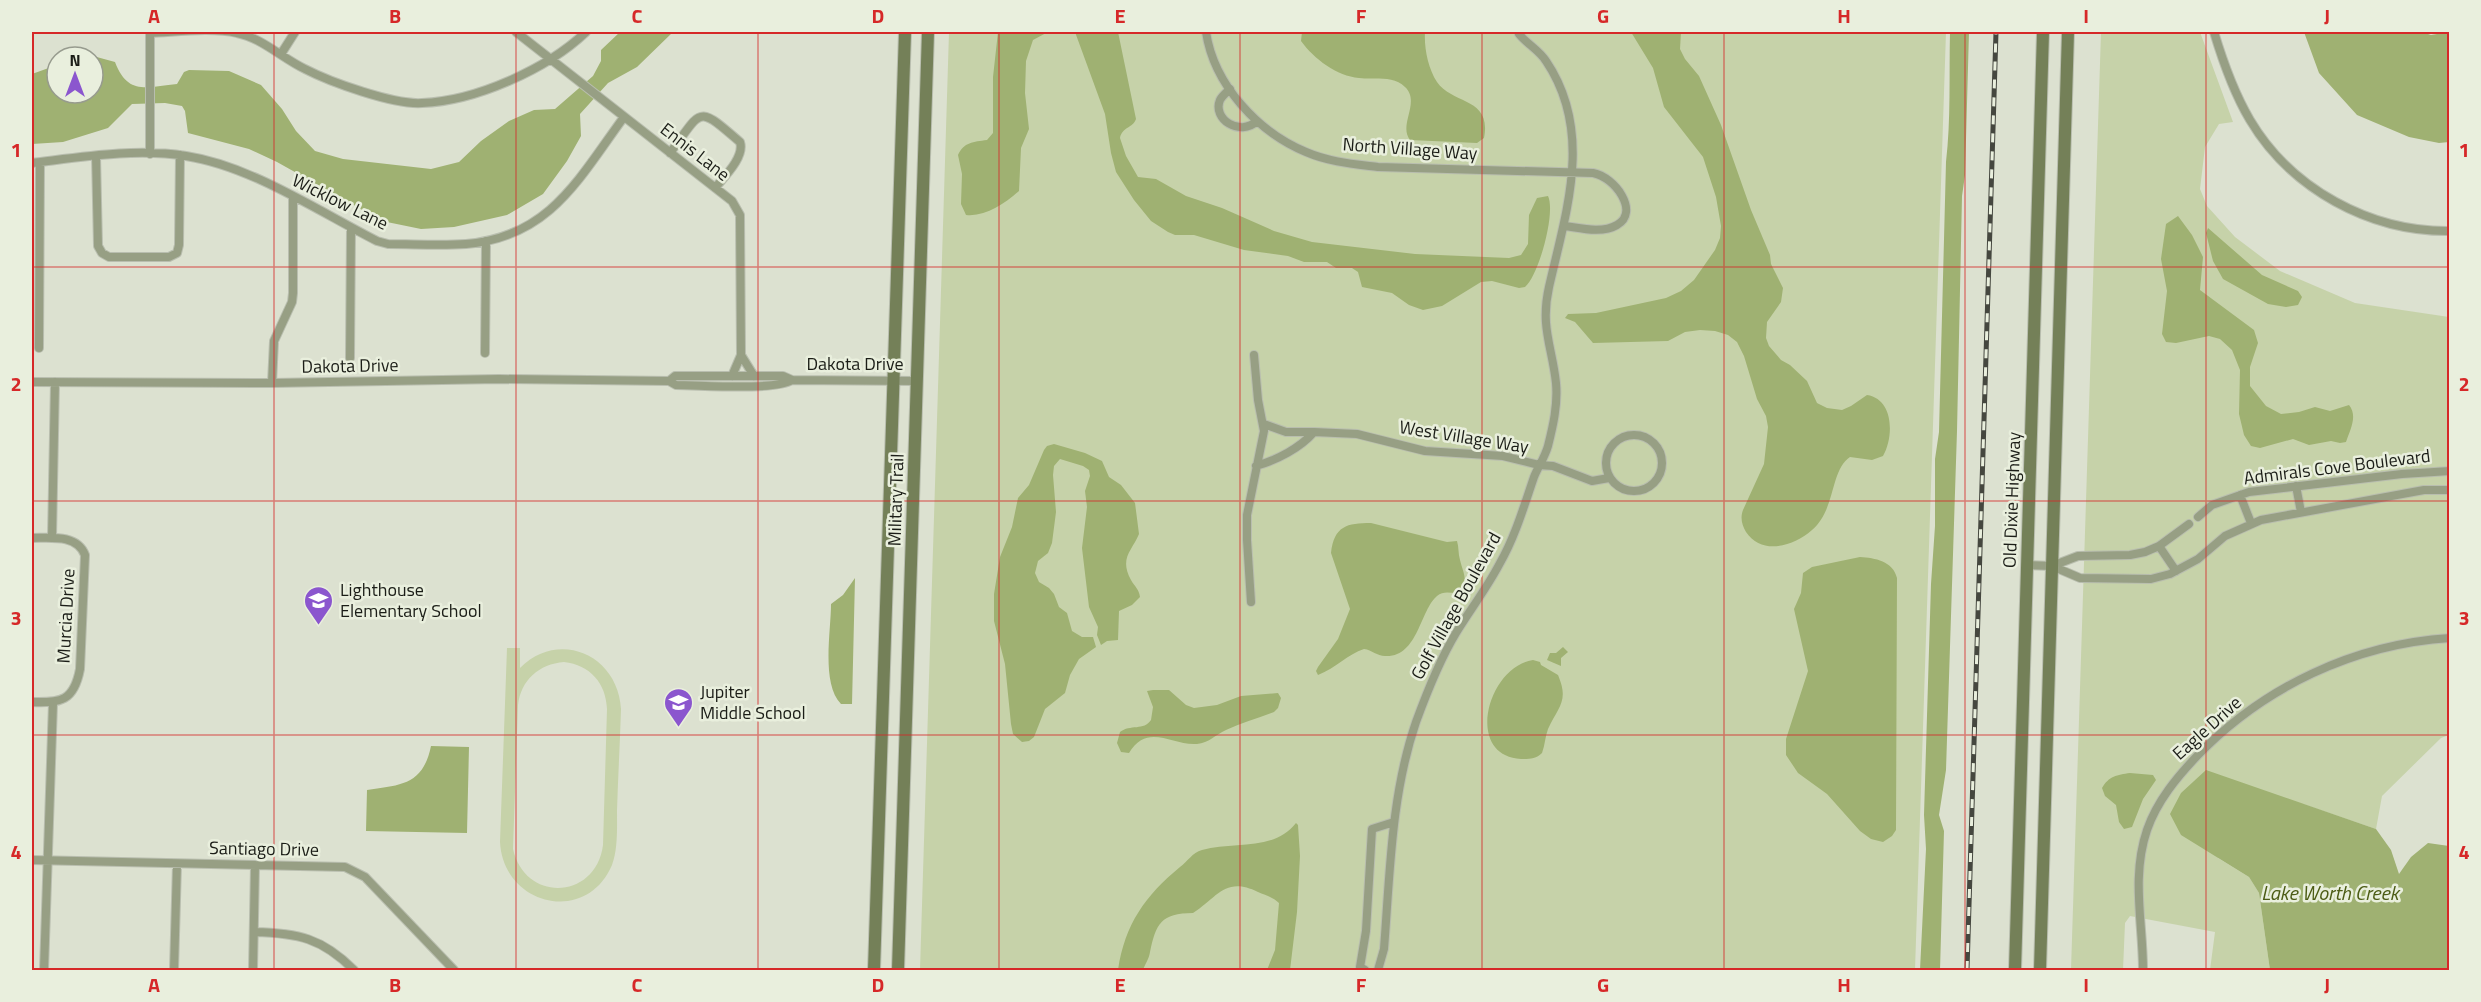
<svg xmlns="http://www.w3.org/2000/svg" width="2481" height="1002" font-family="'Titillium Web',sans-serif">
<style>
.green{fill:#c6d2a9;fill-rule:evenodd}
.water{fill:#9fb172}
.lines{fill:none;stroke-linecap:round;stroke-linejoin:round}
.minor-casing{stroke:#b9beaf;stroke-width:10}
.secondary-casing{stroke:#b9beaf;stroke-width:14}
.minor{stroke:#979f84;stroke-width:8}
.secondary{stroke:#748058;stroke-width:12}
.rail-casing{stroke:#45473f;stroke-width:5}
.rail{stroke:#e9efdd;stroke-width:3;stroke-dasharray:9;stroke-linecap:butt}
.grid{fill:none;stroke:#d62828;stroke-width:1.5;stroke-opacity:0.55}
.labels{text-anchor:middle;stroke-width:5;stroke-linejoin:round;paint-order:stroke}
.street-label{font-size:18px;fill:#1b1d17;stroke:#e9efdd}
.poi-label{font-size:18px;fill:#1b1d17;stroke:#e9efdd;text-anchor:start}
.water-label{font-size:20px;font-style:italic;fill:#4c5c15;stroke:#e9efdd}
.neatline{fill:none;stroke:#d62828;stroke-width:2}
.grid-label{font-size:20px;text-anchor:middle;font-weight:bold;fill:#d62828}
</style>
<rect width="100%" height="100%" fill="#dce1d0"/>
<!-- green -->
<path class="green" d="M949 32H1946L1915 970H920Z
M2101 32H2200L2233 122 2219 124 2205 147 2200 189 2207 206 2235 237 2280 271 2355 303 2449 317V735L2441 738 2382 796 2376 829 2303 804 2218 858 2249 877 2259 893 2270 970H2210L2215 932 2130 916 2125 923 2123 970H2071Z
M507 648H520V668C559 629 618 655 621 709 620 743 618 777 617 811 617 828 618 849 612 865 586 926 503 905 500 842ZM564 662C590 665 606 683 607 709L603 845C596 900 525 903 513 849L518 705C521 680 539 664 564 662Z"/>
<!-- water -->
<path class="water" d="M620 32H673L637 67 608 83 580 114 581 136 567 161 543 194 507 215 454 227 421 229 382 221 277 162 249 149 188 133 185 111 182 106 165 103 132 104 108 128 63 142 32 144V74L57 65V93H93V57H87L93 56 115 62C128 96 147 87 177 84L184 72 189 70 229 71 261 85 282 109 296 131 315 151 343 159 431 169 459 162 481 141 509 121 534 110 555 109 593 76 601 61V50Z
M998 32H1048L1033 40 1026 61 1025 93 1029 129 1021 148 1019 191C1004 204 986 217 966 215L961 204 962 174 958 155C964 142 973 142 987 140L993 133V77Z
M1075 32H1118L1136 119C1133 128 1122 127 1120 138L1126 156 1138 177 1156 179 1186 196 1222 208 1274 231 1312 242 1415 254 1509 258 1521 255 1528 244 1529 215 1537 198 1548 196C1556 212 1539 275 1525 287L1519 288 1492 281 1481 282 1442 306 1423 310 1409 305 1392 293 1362 287 1358 272 1352 268H1336L1327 262H1304L1288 256 1244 250 1194 235H1175L1168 232 1151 221 1134 200 1116 172 1111 153 1105 114Z
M1302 32H1425C1424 48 1428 68 1437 82 1453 105 1492 97 1484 138L1477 143 1410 140C1398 125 1421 102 1405 87 1393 75 1374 80 1359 78 1337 76 1314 59 1301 41Z
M1631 32H1681L1680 49 1685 59 1699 76 1721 125 1751 210 1770 255 1771 264 1783 288 1781 302 1767 322 1766 338 1769 346 1781 360 1790 365 1807 381 1817 403 1827 408 1842 410 1851 406 1867 395C1894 399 1894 437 1883 456L1872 460 1850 457C1830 470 1836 510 1812 530 1794 546 1762 556 1746 532 1742 525 1740 518 1743 510L1764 464 1768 427 1766 416 1757 399 1744 356 1737 342 1728 335 1715 331 1700 330 1685 332 1668 341 1593 343 1575 322 1565 318 1568 314 1596 313 1666 298 1681 291 1694 280 1715 250 1720 238 1721 226 1716 197 1703 157 1664 107 1653 68Z
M1950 32H1969L1965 175 1962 196 1957 431 1946 770 1939 815 1944 831 1940 970H1920L1926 849 1924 815 1931 584 1935 526V459L1939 432 1946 162C1951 120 1949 75 1950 32Z
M2304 32H2422L2431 35 2449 32V142L2439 143 2409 137 2357 115 2319 73Z
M2178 216 2192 235 2203 257 2200 290 2254 330 2258 343 2250 367V386L2266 406 2281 414 2299 412 2315 407 2330 411 2349 405C2358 416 2350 430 2346 442L2340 443 2331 441 2309 445 2293 439 2260 448 2251 446 2244 435 2239 414 2240 370 2232 350 2220 339 2209 336 2176 343 2166 342 2162 334 2167 291 2161 259 2166 224Z
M2208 228 2262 275 2298 291 2302 297 2298 305 2286 307 2268 304 2223 279 2213 261 2206 233Z
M1054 444 1085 453 1102 461 1109 477 1121 485 1135 503 1139 534C1132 551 1119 558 1131 580 1135 587 1139 589 1140 597L1132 605 1119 611 1118 640 1107 641 1101 645 1097 635 1098 627 1089 607 1082 548 1087 507 1085 491 1090 476 1089 470 1083 466 1060 459 1054 466 1053 475 1056 512 1052 543 1048 553 1038 561 1035 573 1039 582 1049 588 1054 594 1059 607 1067 613 1072 631 1082 637H1093L1096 647 1079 659 1070 675 1065 693 1045 709 1034 737 1029 741 1022 742 1013 734 1011 724 1005 664 994 621V594L1000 557 1012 527 1018 498 1029 485 1044 450 1047 446Z
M1371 523 1447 542 1457 541C1459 547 1458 554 1460 560 1463 573 1469 580 1460 593 1452 594 1444 590 1437 596 1420 610 1418 658 1385 656 1377 656 1372 650 1364 649 1348 654 1336 668 1318 675L1316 671 1318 667 1338 639 1350 609 1331 553C1334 526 1347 523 1371 523Z
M1860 557C1875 558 1893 561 1897 578L1896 830 1892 836 1883 842 1871 839 1860 831 1827 794 1798 773 1786 755V739L1808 671 1794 609 1801 593 1803 573 1812 567Z
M855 578 852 704H841C821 683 831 632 831 604L843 595Z
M1563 647 1568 652 1561 658V666L1547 660 1550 653H1556Z
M1533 660 1540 662 1541 665 1558 675C1569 701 1559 706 1548 729 1545 737 1545 745 1542 753 1536 759 1529 759 1521 759 1464 756 1487 667 1533 660Z
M1153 690H1169L1186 705 1194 708 1217 705 1241 696 1278 693 1281 698 1278 708 1274 712C1258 718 1241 723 1226 730 1215 735 1209 743 1197 744 1172 746 1148 722 1129 753L1121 752 1117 743 1120 732C1130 724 1144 731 1151 720L1153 707 1147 691Z
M431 746 469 747 467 833 366 831 367 790C401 785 423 785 431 746Z
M2206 770 2376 829 2391 850 2399 874 2411 857 2428 843 2449 846V970H2270L2259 893 2249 877 2181 835 2170 814 2181 793Z
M2130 773 2153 775 2156 780 2143 799 2132 827 2124 829 2119 822 2116 805 2105 796 2102 788C2109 776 2117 775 2130 773Z
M1296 823 1298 825 1300 856 1297 912 1290 970H1267L1275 950 1279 903C1273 897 1265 895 1258 892 1225 876 1218 897 1193 913 1161 913 1156 924 1150 952 1149 959 1145 964 1143 970H1118C1125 924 1145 896 1180 867 1188 861 1192 853 1202 850 1234 841 1273 852 1296 823Z"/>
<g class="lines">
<defs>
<path id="minor" d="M150 32V154
M516 32 732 201 740 215 741 355 732 376
M1206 32C1214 85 1258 132 1306 152 1329 162 1354 164 1378 167L1593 173C1615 177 1640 212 1617 225 1602 234 1580 228 1565 226
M2214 32C2223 62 2234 93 2250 120 2291 189 2370 232 2450 231
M150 33C176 32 211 27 237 33 262 38 282 58 305 69 330 82 394 105 422 103 476 101 547 69 586 32
M281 54 295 32
M1230 89C1227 92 1222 96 1220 100 1212 119 1240 137 1257 121
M670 153C703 109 696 104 740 142 745 157 724 177 715 188
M96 156 98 246 102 253 109 257H169L177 253 179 245 180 155
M32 163C82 157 135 148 186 156 251 166 318 211 377 241L388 244C414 244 440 246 466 244 550 237 579 178 624 117
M39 348 40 162
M485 353 486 241
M741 355 754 376
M350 358 351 228
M669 381 675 376H783L792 380 918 381
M32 382 272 383 499 379 669 381 676 385C702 385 773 391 792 380
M272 383 274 341 292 302 293 293V198
M1264 424 1286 432H1314
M1606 463a28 28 0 1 1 56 0a28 28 0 1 1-56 0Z
M1256 466C1277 460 1300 448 1314 432L1357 434 1425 451 1503 456 1539 465 1553 466 1592 481 1609 478
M2296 486 2301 512
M2240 495 2251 523
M2198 517 2212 505 2249 492 2402 474 2450 471
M32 538C50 538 77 534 85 555L80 669C74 701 61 703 32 702
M52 538 55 382
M2159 546 2176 571
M2028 565 2052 566 2080 578 2151 579 2170 574 2198 559 2225 536 2261 520 2424 490H2450
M2052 566 2078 556 2130 555 2145 552 2159 546 2189 524
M1251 602 1247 540V515L1264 431 1258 400 1254 355
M32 860 345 867 365 877 454 970
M254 932C298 933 322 938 354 970
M44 970 53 703
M174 970 177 864
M253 970 255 865
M1365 970 1360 967 1366 931 1372 829 1394 822
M1378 970 1384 949C1390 873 1391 795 1416 722 1427 692 1439 661 1456 633 1470 610 1487 588 1500 563 1515 537 1524 506 1534 477 1538 467 1545 457 1548 446 1553 426 1558 405 1556 383 1552 346 1540 327 1549 287 1566 212 1594 132 1546 61 1539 50 1527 44 1519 34
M2143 970C2143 923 2131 877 2147 830 2157 801 2177 777 2198 755 2264 687 2354 644 2450 638"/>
<path id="secondary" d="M874 970 905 32
M898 970 928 32
M2015 970 2043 32
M2040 970 2068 32"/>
</defs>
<!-- minor casing -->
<use href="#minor" class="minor-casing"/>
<!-- secondary casing -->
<use href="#secondary" class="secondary-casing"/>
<!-- minor -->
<use href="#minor" class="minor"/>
<!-- secondary -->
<use href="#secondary" class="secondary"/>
<defs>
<path id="rail" d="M1967 970 1996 32"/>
</defs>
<!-- rail casing -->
<use href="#rail" class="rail-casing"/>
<!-- rail -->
<use href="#rail" class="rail"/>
</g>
<!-- grid -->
<path class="grid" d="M274 32V970M516 32V970M758 32V970M999 32V970M1240 32V970M1482 32V970M1724 32V970M1965 32V970M2206 32V970M32 267H2450M32 501H2450M32 735H2450"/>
<!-- icons -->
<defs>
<symbol id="school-pin" viewBox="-11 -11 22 30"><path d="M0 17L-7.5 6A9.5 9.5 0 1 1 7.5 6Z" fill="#8b56ce" stroke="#e9efdd"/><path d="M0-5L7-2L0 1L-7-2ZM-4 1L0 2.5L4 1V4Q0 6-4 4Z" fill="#fff"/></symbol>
</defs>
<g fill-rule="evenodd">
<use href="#school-pin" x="302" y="584" width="33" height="45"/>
<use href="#school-pin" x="662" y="686" width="33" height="45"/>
</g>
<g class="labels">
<!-- street labels -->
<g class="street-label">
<text transform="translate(1410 149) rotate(4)" y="6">North Village Way</text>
<text transform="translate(695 152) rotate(38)" y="6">Ennis Lane</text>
<text transform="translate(340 202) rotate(26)" y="6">Wicklow Lane</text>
<text x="855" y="370">Dakota Drive</text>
<text transform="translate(350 366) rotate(-1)" y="6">Dakota Drive</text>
<text transform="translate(1464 437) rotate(9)" y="6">West Village Way</text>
<text transform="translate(2337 467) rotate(-7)" y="6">Admirals Cove Boulevard</text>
<text transform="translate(896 500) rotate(-88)" y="6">Military Trail</text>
<text transform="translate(2012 500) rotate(-88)" y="6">Old Dixie Highway</text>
<text transform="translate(1456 606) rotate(-61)" y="6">Golf Village Boulevard</text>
<text transform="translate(66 616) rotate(-87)" y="6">Murcia Drive</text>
<text transform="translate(2207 728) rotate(-42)" y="6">Eagle Drive</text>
<text transform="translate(264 849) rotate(1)" y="6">Santiago Drive</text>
</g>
<!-- poi labels -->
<g class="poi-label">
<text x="340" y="596">Lighthouse<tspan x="340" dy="21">Elementary School</tspan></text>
<text x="700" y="698">Jupiter<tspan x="700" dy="21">Middle School</tspan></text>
</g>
<!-- water labels -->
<g class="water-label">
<text x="2330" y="900">Lake Worth Creek</text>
</g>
</g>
<!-- border -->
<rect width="2481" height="1002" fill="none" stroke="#e9efdd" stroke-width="66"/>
<!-- north arrow -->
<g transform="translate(75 75)"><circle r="28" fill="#e9efdd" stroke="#979b8e" stroke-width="1.5"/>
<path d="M0-4.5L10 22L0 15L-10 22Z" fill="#8b56ce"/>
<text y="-9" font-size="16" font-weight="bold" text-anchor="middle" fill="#1b1d17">N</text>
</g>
<rect x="33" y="33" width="2415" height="936" class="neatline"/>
<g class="grid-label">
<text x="154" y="23">A</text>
<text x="395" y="23">B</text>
<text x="637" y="23">C</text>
<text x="878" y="23">D</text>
<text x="1120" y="23">E</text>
<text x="1361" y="23">F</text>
<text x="1603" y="23">G</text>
<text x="1844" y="23">H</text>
<text x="2086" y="23">I</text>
<text x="2327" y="23">J</text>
<text x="16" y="157">1</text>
<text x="2464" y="157">1</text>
<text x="16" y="391">2</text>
<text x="2464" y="391">2</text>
<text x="16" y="625">3</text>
<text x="2464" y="625">3</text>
<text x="16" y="859">4</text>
<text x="2464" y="859">4</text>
<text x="154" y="992">A</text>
<text x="395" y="992">B</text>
<text x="637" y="992">C</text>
<text x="878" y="992">D</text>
<text x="1120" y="992">E</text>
<text x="1361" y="992">F</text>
<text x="1603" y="992">G</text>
<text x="1844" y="992">H</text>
<text x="2086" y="992">I</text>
<text x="2327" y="992">J</text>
</g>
</svg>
